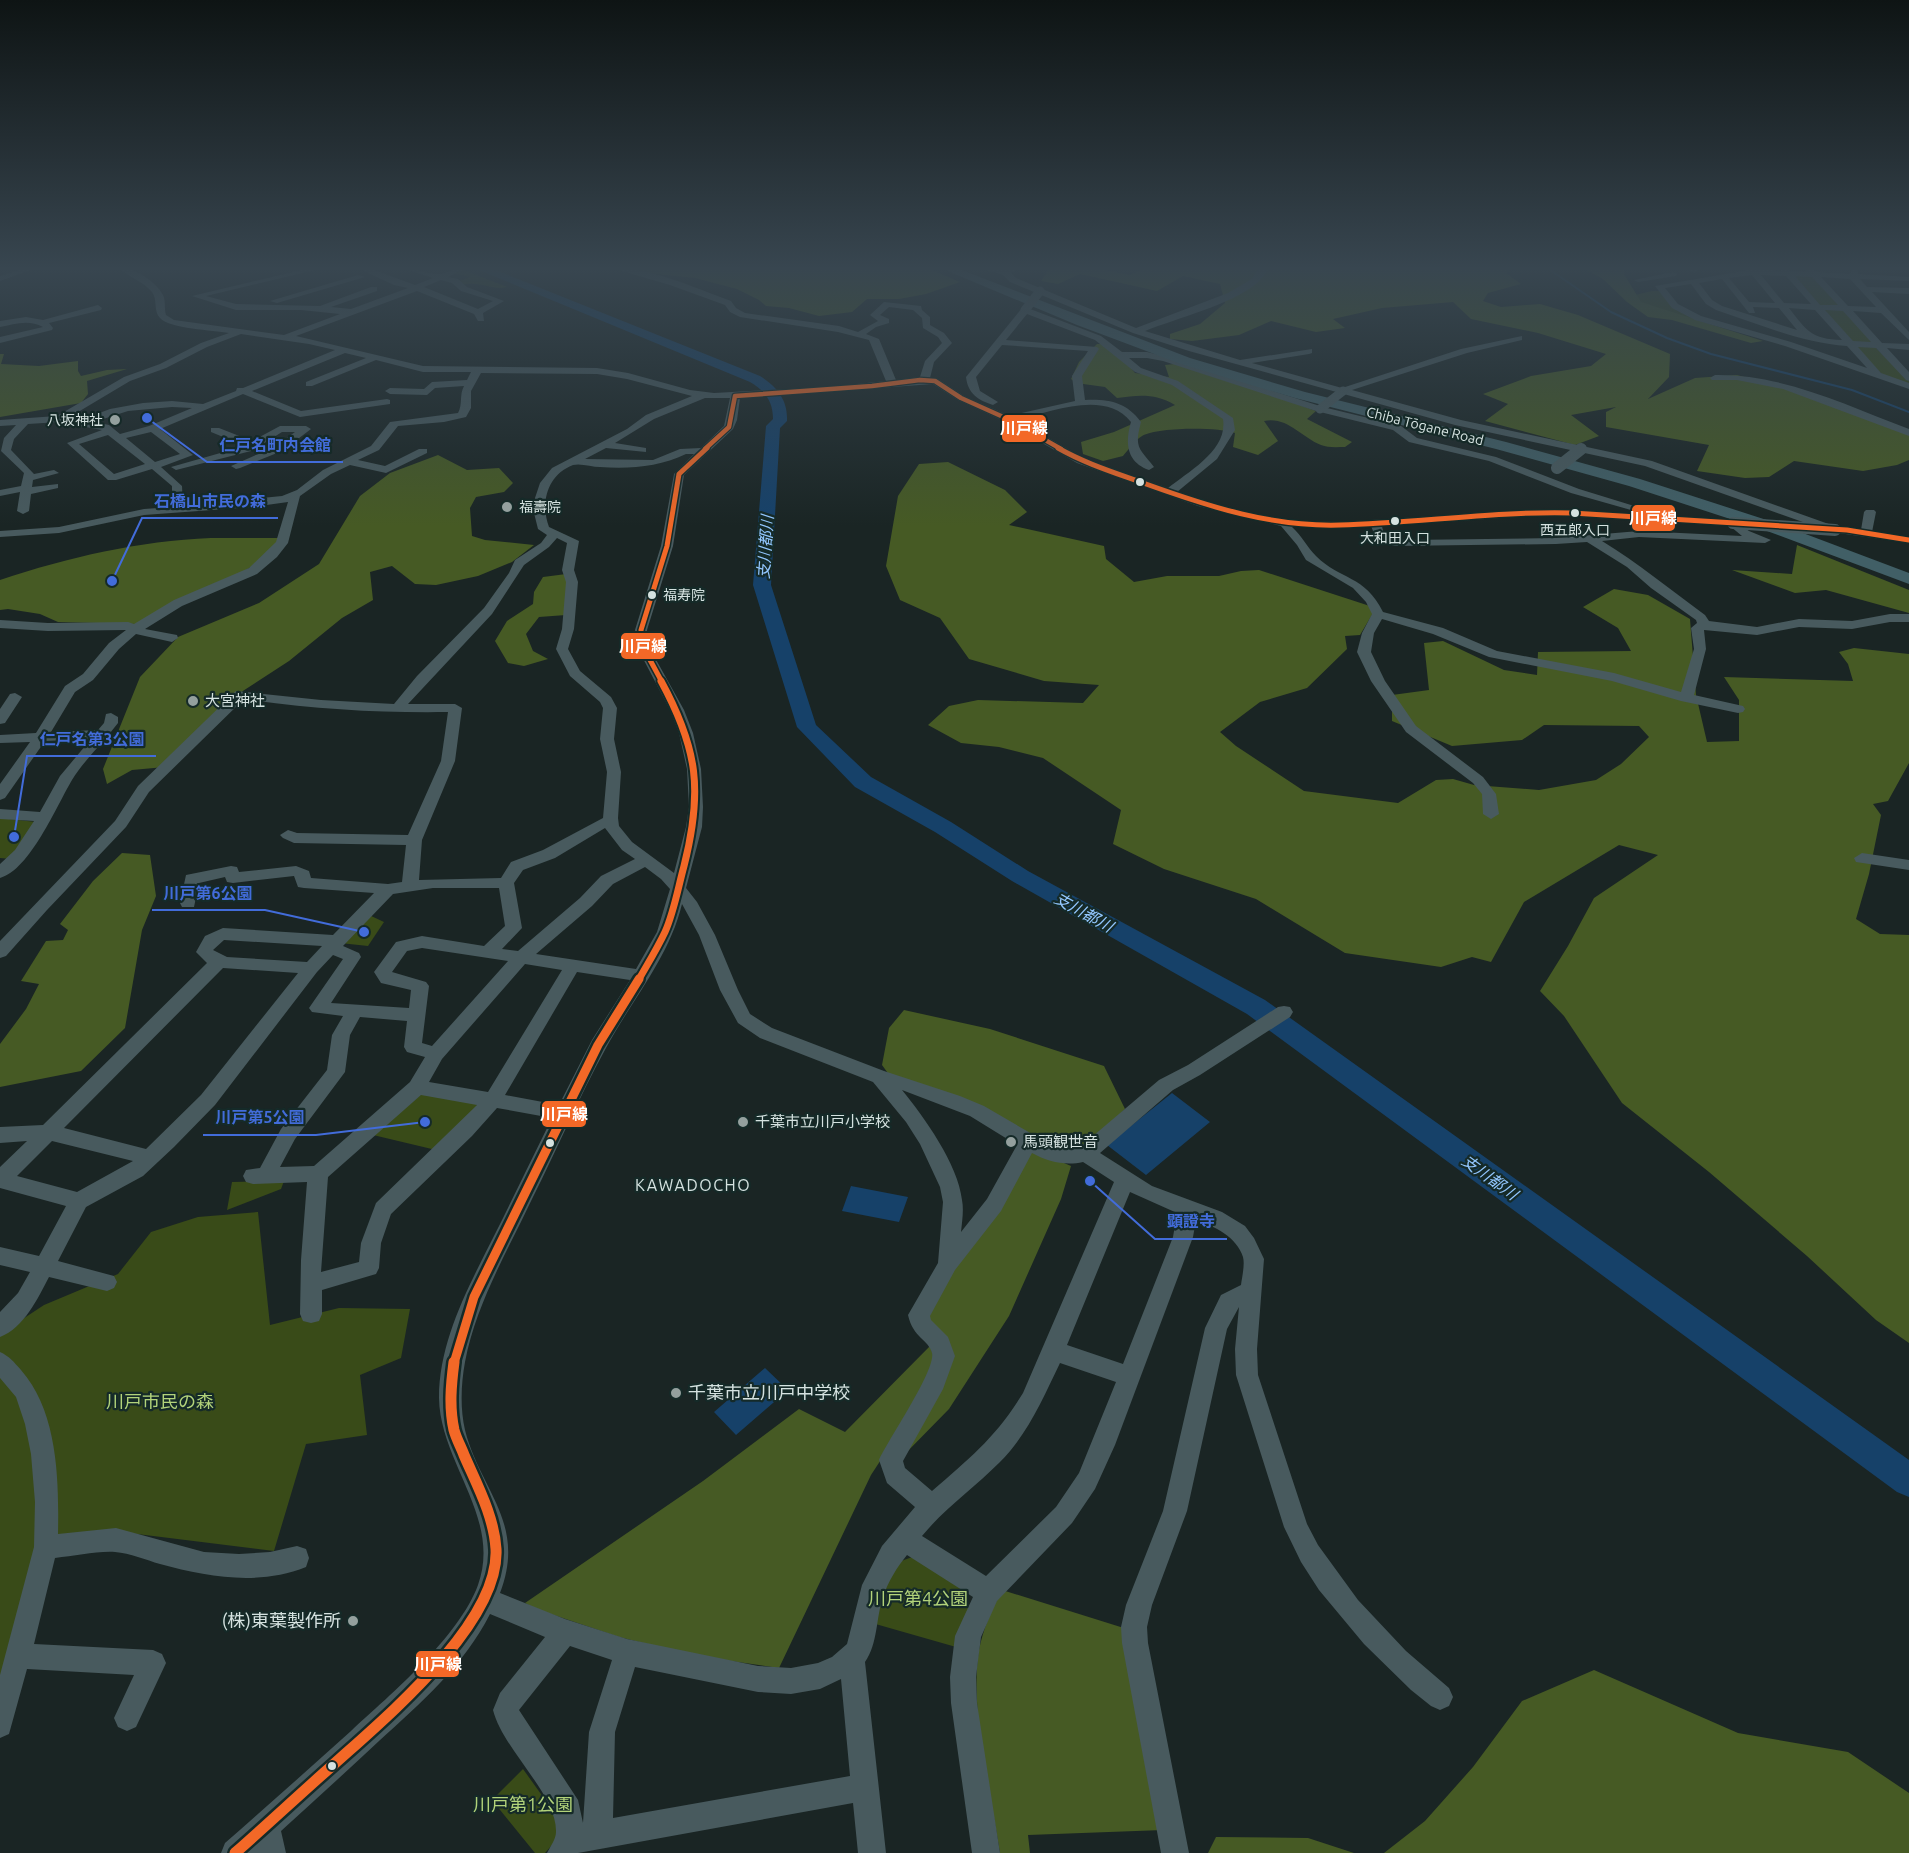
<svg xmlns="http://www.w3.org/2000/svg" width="1909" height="1853" font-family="Ubuntu,'Noto Sans JP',sans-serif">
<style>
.green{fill:#394b18}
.forest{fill:#465a24}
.water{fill:#164169}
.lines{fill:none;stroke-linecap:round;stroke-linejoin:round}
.stream{stroke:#164169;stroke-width:2}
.river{fill:#164169;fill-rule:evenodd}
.minor{fill:#485a5e;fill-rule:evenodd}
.highway{fill:#415f66;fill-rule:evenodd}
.minor-bridge-far1{stroke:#485a5e;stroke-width:9}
.minor-bridge{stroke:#485a5e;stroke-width:12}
.bus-1-far4-casing{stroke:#152a28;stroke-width:7}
.bus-1-far3-casing{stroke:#152a28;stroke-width:8}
.bus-1-far2-casing{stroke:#152a28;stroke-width:11}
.bus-1-far1-casing{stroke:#152a28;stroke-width:14}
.bus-1-casing{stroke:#152a28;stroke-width:16}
.bus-1-far4{stroke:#f36827;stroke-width:4.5}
.bus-1-far3{stroke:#f36827;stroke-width:5}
.bus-1-far2{stroke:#f36827;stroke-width:7}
.bus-1-far1{stroke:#f36827;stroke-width:9}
.bus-1{stroke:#f36827;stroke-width:11}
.poi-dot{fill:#94a09e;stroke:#152a28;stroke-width:2}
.bus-dot{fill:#d5e2e0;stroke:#152a28;stroke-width:2}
.labels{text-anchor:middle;stroke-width:4.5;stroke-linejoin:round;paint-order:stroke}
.far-poi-label{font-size:14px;fill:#d5e2e0;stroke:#152a28;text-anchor:end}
.far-street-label{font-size:14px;fill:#d5e2e0;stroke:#152a28}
.bus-label{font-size:14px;fill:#d5e2e0;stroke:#152a28}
.poi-label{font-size:15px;fill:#d5e2e0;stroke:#152a28;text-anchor:start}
.water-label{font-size:16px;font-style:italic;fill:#92c6fe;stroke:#152a28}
.neighbourhood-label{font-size:16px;letter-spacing:1.5px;fill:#d5e2e0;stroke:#152a28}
.near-poi-label{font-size:18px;fill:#d5e2e0;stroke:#152a28;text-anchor:start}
.near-park-label{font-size:18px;fill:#b2d37a;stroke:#152a28}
.leader{fill:none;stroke:#426cda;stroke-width:2}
.callout-dot{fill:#426cda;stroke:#152a28;stroke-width:2}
.callout-label{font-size:16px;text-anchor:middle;font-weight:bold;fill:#426cda;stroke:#152a28;stroke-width:4.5;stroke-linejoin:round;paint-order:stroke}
.line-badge{stroke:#152a28;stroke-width:2}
.badge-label{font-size:16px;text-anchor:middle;font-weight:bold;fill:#fff}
</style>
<rect width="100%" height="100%" fill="#1a2524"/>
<!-- green -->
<path class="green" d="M461 269 507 287C492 291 480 280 462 285L459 281 470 277 452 273Z
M1793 276H1811L1841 306H1818Z
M1652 291H1659L1676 309 1700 320H1687L1639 302 1635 295Z
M1823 308 1844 310 1875 343 1851 342Z
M1854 347H1875L1909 381V384L1884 376Z
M0 818 36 822 12 859 0 858Z
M369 915 384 922 368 946 340 943Z
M423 1093 476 1103 478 1109 436 1150 373 1135Z
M284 1181 281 1189 227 1210 232 1182Z
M258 1212 270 1325 339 1308 410 1309 401 1358 360 1375 367 1435 306 1444 274 1551 129 1533 42 1542 0 1687V1334L44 1305 118 1274 151 1232 198 1217Z
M915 1556 964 1588 970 1611 956 1647 872 1623 893 1564Z
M523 1769 561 1822 560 1836 545 1853H535L492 1800Z"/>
<!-- forest -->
<path class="forest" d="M632 267H911L932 270 960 282 926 294 899 299H867L852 312 819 316 789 308 766 306 759 300 737 289 695 278 646 273Z
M1050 267H1090L1130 275 1148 267H1260L1275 270 1298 267H1513L1506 273 1521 284 1488 293 1483 301 1501 307 1540 304 1578 315 1670 354 1669 377 1648 399 1695 378 1737 375 1781 387 1909 434V460L1897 465 1863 471 1794 461 1769 477 1745 478 1697 471 1709 445 1606 427V412L1616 407 1571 415 1599 436 1575 445 1485 421 1508 404 1483 394 1531 376 1591 366 1606 354 1538 333 1471 319 1453 302 1382 308 1333 319 1345 328 1316 332 1271 321 1239 335 1192 341 1170 339V334L1200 324 1225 303 1220 284 1183 276 1157 291 1080 274 1058 284 1041 281Z
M1581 267H1624V274L1641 302 1763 341 1751 343 1672 320 1648 317 1627 302 1603 279Z
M1097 344H1111L1135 373 1169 377 1165 365 1184 363 1316 411 1307 419 1352 442 1345 447C1338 447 1328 448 1321 445 1301 437 1287 416 1264 421L1278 441 1258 455 1233 447 1235 433C1218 427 1158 427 1142 436 1134 441 1129 449 1123 456L1103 461 1083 454 1081 442 1114 432 1175 405C1155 393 1139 395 1117 398L1105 387 1076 383 1071 379 1079 362Z
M0 354H4L1 364 39 366 78 361V371L81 376 107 370 127 369 87 381 88 394 81 403 0 417Z
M438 455 467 470 499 468 513 483 504 492 476 497 470 508 472 536 485 540 534 545 512 562 478 576 436 585 415 584 392 566 370 572 373 600 342 618 289 661 232 698 165 767 132 770 107 784 103 769 140 677 178 637 259 603 319 564 360 496 390 473Z
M948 462 1005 490 1027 512 1009 525 1104 546 1106 559 1134 582 1167 576H1219L1241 571 1259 570 1376 608 1360 635 1345 636 1347 649 1307 688 1260 702 1220 732 1236 746 1304 791 1398 803 1436 780 1453 779 1474 785 1539 790 1596 780 1621 764 1649 737 1639 726 1544 725 1522 740 1452 746 1392 721V695L1429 690 1424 643 1443 641 1504 670 1537 675 1538 652 1631 651 1618 628 1583 607 1614 589 1648 595 1690 619 1696 695 1707 742 1739 741V700L1724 677 1853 681 1848 664 1839 652 1854 648 1909 654V763L1888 801 1873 804 1881 815 1869 874 1856 919 1880 934 1909 935V1343L1876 1320 1807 1256 1709 1172 1622 1103 1564 1016 1540 991 1568 946 1594 898 1658 855 1619 845 1524 902 1491 962 1472 957 1441 967 1345 953 1256 899 1164 869 1113 844 1121 810 1043 758 999 747 961 743 928 725 949 706 978 700 1083 703 1099 685 1044 681 969 659 940 618 900 600 886 566 898 496 919 464Z
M211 538H280L263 560 239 574 136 624 58 622 40 614 8 609 0 610V580C69 557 139 541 211 538Z
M1797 545 1909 590V613L1826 590 1795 593 1732 570 1792 574Z
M574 573 566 615 539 617 526 634 533 651 548 659 524 666 508 663 495 641 507 621 533 604 534 592 543 577Z
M122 853 150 855 156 896 142 930 125 1028 81 1071 0 1087V1044L26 1009 39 984 21 981 46 941 63 940 68 930 60 924 93 881Z
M904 1010 990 1029 1104 1066 1125 1109 1083 1150 1069 1153 890 1076 882 1065 889 1028Z
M1029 1148 1071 1166 1061 1199 1009 1316 949 1409 901 1458 949 1361 925 1316Z
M930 1346 936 1363 903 1426 871 1475 779 1668 696 1656 619 1637 536 1609 525 1603 703 1481 799 1409 845 1432Z
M1002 1590 1127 1629 1163 1830 1028 1835 1030 1853H1000C991 1794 969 1708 979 1650 983 1629 992 1609 1002 1590Z
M1594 1670 1738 1733 1848 1752 1909 1793V1853H1384L1425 1821 1473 1767 1522 1701Z
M1216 1837 1308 1838 1354 1853H1208Z"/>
<!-- water -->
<path class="water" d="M1172 1093 1210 1122 1146 1175 1107 1145Z
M851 1186 908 1197 899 1222 842 1211Z
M765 1368 788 1390 736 1435 714 1412Z"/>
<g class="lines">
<!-- stream -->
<path class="stream" d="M1546 267 1611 312 1667 338 1711 354 1852 390 1909 412"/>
<!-- river -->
<path class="river" d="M472 267H488L760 376C777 387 788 400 787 421L780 428 771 585 816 725 871 777 951 822 1028 871 1265 1000 1909 1460V1497L1897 1492 1247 1014 1012 881 935 832 855 787 797 727 753 585 766 426 773 419C773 401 765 391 750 382Z"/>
<!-- minor -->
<path class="minor" d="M28 267H39L0 281V276Z
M118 267C133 267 156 281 163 295 166 301 164 308 166 315L174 320 284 335 340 314 301 310H236L192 296 314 267H328L206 296 236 304 320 306 371 287H377V291L331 307 351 309 408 288 394 285 355 267H366L415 285 433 278 399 267C413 267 425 274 438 274 447 274 456 267 467 267L448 277 458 279 467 287 504 301 483 313 484 321H478L474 314 417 291 296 336 423 366 597 368 628 373 690 390 714 393 828 387 886 381 869 340 838 332 740 317 730 312 725 305 670 285 608 267C649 267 693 287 731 301L736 308 745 313 839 326 858 332 878 321 870 315 884 302 921 306 922 310 930 317V325L944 333 952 343 934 362 930 378 938 379 964 396 1012 417 1013 415 1075 401 1072 376 1088 351 1002 345 976 377 980 391 998 402 993 405C978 400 968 394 966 377L1022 308 1025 307 1101 336 1122 352H1147L1168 357 1323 407 1401 426 1417 438 1496 457 1579 489 1644 509 1638 512 1571 493 1489 461 1409 442 1393 430 1316 411 1163 361 1147 358H1129L1141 368 1178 381 1233 418 1235 430 1217 459 1177 492 1206 502 1280 520 1340 522 1546 509 1733 520 1749 531 1771 540 1765 543 1639 537 1602 541C1638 563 1671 590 1705 615L1709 621 1757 627 1799 619 1852 621 1890 614H1909V622H1890L1852 629 1799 627 1757 635 1704 630 1706 649 1694 695 1743 706 1745 709 1743 712 1738 713 1681 701 1612 681 1489 657 1433 634 1382 619 1374 633 1371 652 1385 681 1416 726 1483 777 1496 794 1499 814 1491 819 1483 814 1482 794 1473 783 1406 732 1371 681 1357 652 1362 633 1372 614 1366 602 1353 588 1306 560 1297 545 1281 526 1198 506 1077 463 1006 422 958 400 933 384 740 398 737 420 733 429 684 475 673 546 647 630 649 647 684 710 693 733 701 769 703 807 702 827 686 888 697 902 715 935 738 990 750 1014 772 1028 884 1071 960 1096 984 1106 1051 1145 1072 1149 1080 1147 1159 1080 1188 1065 1278 1007 1284 1006 1290 1007 1293 1012 1290 1017 1200 1075 1173 1090 1100 1153 1152 1186 1222 1212 1245 1226 1254 1238 1264 1259 1257 1349 1258 1375 1307 1524 1318 1545 1358 1600 1406 1651 1449 1688 1453 1697 1449 1706 1440 1710 1431 1706 1411 1690 1364 1644 1319 1590 1301 1562 1284 1527 1236 1375 1235 1349 1239 1307 1227 1329 1187 1511 1152 1605 1147 1627 1148 1643 1189 1853H1161L1122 1643 1121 1627 1126 1605 1163 1511 1205 1328 1221 1295 1241 1285C1242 1277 1245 1265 1243 1257 1237 1237 1214 1226 1196 1220L1193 1237 1115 1445 1095 1489 1072 1523 997 1601 981 1637 976 1677 977 1703 1000 1853H972L951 1703 950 1677 955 1636 973 1597 907 1555C897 1567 888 1582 883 1597 876 1617 878 1644 865 1662L886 1853H858L853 1803 578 1853H547C550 1847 556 1839 556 1832 557 1794 503 1750 493 1710L500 1693 545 1637 490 1614C465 1664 420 1704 379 1741 347 1771 314 1801 281 1831L286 1853H221L225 1843C267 1806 309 1769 351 1731 391 1694 459 1637 478 1585 502 1518 440 1463 439 1398 439 1339 470 1284 496 1232 515 1194 533 1156 552 1118L497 1108 472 1136 391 1214 381 1243 379 1268 376 1274 322 1290V1314L319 1321 311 1323 303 1321 300 1314 301 1260 307 1182 253 1184 246 1182 243 1176 246 1170 260 1168 281 1129 327 1070 332 1035 343 1016 312 1012 309 1008 343 959 333 955 317 972 215 1105 174 1147 143 1176 86 1207 58 1261 114 1276 117 1282 114 1288 107 1291 49 1277C38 1298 24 1328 0 1337V1312L18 1293 30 1272 0 1265V1247L39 1256 66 1206 0 1188V1167L27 1141 0 1143V1127L43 1125 207 963 196 952 205 936 223 928 333 935 374 893 304 888 298 887 294 876 233 883 227 882 225 877 199 883 194 907H182L180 903 186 875 231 866 237 867 239 872 296 866 309 871 311 878 388 884 402 882 406 845 294 843 283 838 280 835 288 830 297 833 408 835 441 761 448 712C379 713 312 709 244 699L149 792 126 827 47 910 6 956 0 958V941L115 821 138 786 236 691 321 700 394 704 417 676 484 608 509 573 515 560 541 543 547 535 538 529 534 513 535 498 540 483 552 468 627 429 646 415 692 396 627 379 597 374 481 373 471 391V408L466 417 444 422 398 426 379 450 358 460 385 466 419 449H427V453L386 473 350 465 331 474 300 496 288 543 277 557 257 574 182 606 145 629 177 635 178 638 172 642 136 634 119 649 93 680 75 692 51 732 98 730 104 723 106 714 111 713 118 717V723C104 742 85 759 72 780 57 805 30 870 0 878V864L15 850 34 821 0 819V809L40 812 60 776 91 739 45 741 5 798 0 800V784L30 742 0 743V735L36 733 65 686 83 674 109 643 126 630 48 631 0 628V620L48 623 128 622 134 624 174 600 249 568 276 542 288 502 253 507 144 515 59 533 0 537V531L59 527 144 509 172 507V486L152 469 116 480H108L67 443 102 430 59 422 28 424 14 439 11 450 34 474 54 470 59 473 33 480 32 487 58 484V488L31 494 29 511 23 514 17 511 20 492 0 496V490L21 486 24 473 1 451 4 438 16 425 0 426V420L57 416 124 377 160 364 201 343 229 333C213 330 170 329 160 318 153 311 158 300 152 292 143 281 128 277 118 267ZM441 280 452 283 461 291 493 301 478 309 424 287ZM889 307 913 310 922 318 923 328 938 337 942 343 925 361 920 377 896 380 879 339 866 334 876 327 889 323V319L880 315ZM1027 314 1095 340 1135 372 1172 385 1223 419C1228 450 1189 471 1168 488L1085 459 1017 420C1051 412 1105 389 1131 422 1125 442 1126 462 1149 470L1154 467C1139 448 1134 448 1141 422 1126 402 1109 399 1085 400L1082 376 1099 349 1097 347 1006 340ZM241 334 309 344 335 350 243 388H237L236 391 203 404 172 401 143 403 110 409 81 420 68 418 130 381 166 368 207 347ZM345 353 366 358 306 382V386H312L376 360 423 372H471L467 380 432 382 424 389 390 388 385 391 390 394 427 395 435 388 464 386C459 395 463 404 458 413L390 422 371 446 323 470 297 490 282 496 183 506 182 486 161 467 193 455 160 429 243 394 300 417 390 404V400L387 399 301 411 252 391ZM705 398H730L724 426 701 448 680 449 653 460 585 459 606 448 646 452V448L615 443 654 419ZM172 407 192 408 149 426 120 434 109 425 94 422 128 411ZM151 432 180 454 155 462 126 438ZM108 435 145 464 114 474 79 444ZM686 454H694L674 474 661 546 635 630 637 647 670 710 679 733 687 769 689 807 686 827 674 873 632 842 619 826 618 818 621 772 614 739 617 708 611 697 580 671 568 649 574 629 578 582 574 570 579 541 549 527C540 503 547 475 573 465 581 463 592 467 600 467 630 469 659 467 686 454ZM1546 515 1730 526 1742 536 1639 531 1556 538 1407 540C1395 539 1384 540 1382 526ZM1371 526 1377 541 1395 546 1556 544 1587 542 1627 567 1651 588 1696 620 1697 623 1691 628 1694 649 1681 692 1614 673 1497 651 1443 628 1383 612C1365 575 1340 580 1316 556 1307 547 1302 536 1292 527ZM557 538 567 543 562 570 566 582 562 629 556 649 570 676 600 702 603 708 600 739 607 772 603 818 543 850 511 862 501 878 419 880 422 840 455 761 462 708 455 704H408L492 614 524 565 549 547ZM605 828 622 850 635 859 601 876 580 898 518 951 502 949 522 928 514 883 523 870 555 858ZM645 867 661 879 670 889 657 932 636 969 536 954 592 906 613 884ZM433 888H499L505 926 484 946 422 936 396 942 374 972 381 983 411 990 409 1008 331 1003 361 957 359 953 343 946 393 894ZM682 904 699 935 720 990 738 1023 760 1038 873 1082 906 1122 920 1144 940 1187 943 1202 938 1263 908 1315C913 1338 929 1340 932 1353 936 1370 888 1440 879 1460L887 1483 915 1507 882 1546 862 1585 847 1644 832 1657 818 1663 791 1668 758 1666 627 1639 565 1619 500 1593C527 1523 480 1490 465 1430 460 1408 461 1384 465 1362 476 1304 507 1252 532 1199 557 1149 579 1097 606 1048 631 1001 669 958 682 904ZM224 940 322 946 307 962 227 957 213 950ZM422 948 508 961 432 1046 422 1043 429 986 426 982 392 972 407 951ZM525 964 562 970 488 1092 429 1082 442 1059ZM223 968 298 973 201 1095 146 1149 64 1128ZM577 972 630 980 592 1040 559 1105 505 1095ZM360 1017 407 1021 404 1047 407 1052 425 1057 410 1082 314 1166 280 1167 295 1139 345 1072 350 1035ZM902 1090 970 1116 1017 1145 987 1199 961 1232C962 1222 964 1210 962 1200 958 1164 924 1117 902 1090ZM421 1095 477 1105 376 1203 361 1243 359 1262 321 1272 328 1177ZM52 1141 133 1161 77 1192 17 1176ZM1032 1153C1048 1162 1066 1166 1083 1162L1114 1182 1023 1393C996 1437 971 1457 932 1491L905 1468 903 1461 943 1389 955 1356 948 1337 931 1320 930 1316 955 1270 1001 1211ZM1130 1192 1177 1213 1173 1237 1123 1364 1067 1345ZM1060 1363 1116 1382 1079 1473 1056 1507 986 1576 922 1536C945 1508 974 1488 1000 1462 1028 1434 1043 1398 1060 1363ZM570 1646 612 1660 589 1732 583 1823 578 1800 519 1710ZM635 1667 758 1692 791 1694 820 1689 841 1679 850 1776 613 1818 615 1732Z
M977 267 1005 270 1010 267H1020L1011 273 1016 278 1136 328 1228 293 1252 279 1258 268 1271 267C1266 272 1261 280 1256 284 1230 305 1177 318 1145 331L1240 360 1312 349V353L1309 354 1252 363 1342 388 1461 349 1522 336V340L1467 353 1352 390 1461 420 1652 461 1837 527 1861 530 1864 512 1866 510H1874L1876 512 1872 532 1909 537V543L1831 532 1645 466 1455 425 1189 351 1133 333 1010 282 1003 275Z
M1681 267H1691L1698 271 1694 273Z
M1748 267 1781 271V267H1785L1790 271 1807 272 1806 270 1810 268 1817 272 1849 274 1854 269 1858 271V274L1909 277V281L1860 279 1867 287 1909 288V294L1872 292 1909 332V340L1881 313 1853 311 1882 343 1909 344V350L1887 348 1909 372V381L1906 380 1876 348 1858 347 1881 373 1909 383V389L1785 346 1695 320 1672 308 1655 286 1749 270ZM1752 275 1775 303 1749 302 1729 278ZM1761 275 1786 276 1811 304 1784 303ZM1795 276 1812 277 1838 305H1820ZM1821 277 1850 279 1876 307 1848 306ZM1722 279 1749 313H1755L1753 307 1779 308 1797 330 1722 306 1712 300 1699 283ZM1691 284 1706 304 1716 310C1759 324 1802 343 1847 346L1867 368 1791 342 1701 316 1678 304 1665 288ZM1789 308 1815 310 1842 340C1811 339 1807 331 1789 308ZM1825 310 1843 311 1871 342 1853 341Z
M1673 272 1677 274 1676 276 1638 282 1634 280Z
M358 275 365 277 277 303 270 301Z
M98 305 102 308 101 310 49 323 53 328 52 330 0 343V337L43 327C29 319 14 324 0 327V321L26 317 43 320Z
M1715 375C1783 374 1846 405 1909 429V436L1783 389 1737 380H1712L1710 378Z
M280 426H306L311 429 282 451 240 468 236 469 231 466 274 447 295 432H282L251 451 176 470 171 467 245 446 211 432V428H219L252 441Z
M15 693 22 697 5 723 0 724V709L10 694Z
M1862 853 1909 860V870L1856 862 1854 858Z
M0 1352C9 1356 14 1362 21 1370 58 1412 59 1480 58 1534L116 1528 204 1552 239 1554 270 1552 297 1546 306 1549 309 1558 306 1567C258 1586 208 1577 160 1564 146 1560 130 1553 115 1552 96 1551 75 1556 55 1558L34 1644 153 1650 162 1654 166 1663 136 1727 127 1731 118 1727 114 1718 134 1675 27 1669 9 1734 0 1738V1675L34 1547 35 1502 31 1454 25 1424 16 1397 0 1378Z"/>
<!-- highway -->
<path class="highway" d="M938 267H954L1190 358 1305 392 1506 442 1640 479 1779 524 1909 573V584L1767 531 1629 486 1496 449 1295 398 1181 364 1077 325Z"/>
<!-- minor-bridge-far1 -->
<path class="minor-bridge-far1" d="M1025 310 1040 291
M1320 409 1343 391"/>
<!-- minor-bridge -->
<path class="minor-bridge" d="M1557 468 1581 449
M1733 523 1835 530"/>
<defs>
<path id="bus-1-far4" d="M735 396 872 386 920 380 935 381 961 398 1010 420 1061 449
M705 449 729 427 735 396"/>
<path id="bus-1-far3" d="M1058 448C1086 464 1116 473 1146 484 1210 507 1272 527 1340 525 1418 523 1495 511 1572 513L1847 530 1909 540
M662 682 643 647 641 630 667 546 679 474 707 448"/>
<path id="bus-1-far2" d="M638 981C647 965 657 949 665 932 674 912 678 888 684 866 703 791 698 749 661 681"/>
<path id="bus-1-far1" d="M454 1363 474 1297 598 1045 639 979"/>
<path id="bus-1" d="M235 1853C268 1824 300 1794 333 1765 385 1718 500 1623 496 1549 494 1516 477 1485 464 1455 461 1447 456 1438 454 1430 449 1407 451 1385 454 1362"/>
</defs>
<!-- bus-1-far4 casing -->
<use href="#bus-1-far4" class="bus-1-far4-casing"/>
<!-- bus-1-far3 casing -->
<use href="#bus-1-far3" class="bus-1-far3-casing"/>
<!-- bus-1-far2 casing -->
<use href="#bus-1-far2" class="bus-1-far2-casing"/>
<!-- bus-1-far1 casing -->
<use href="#bus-1-far1" class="bus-1-far1-casing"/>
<!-- bus-1 casing -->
<use href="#bus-1" class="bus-1-casing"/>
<!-- bus-1-far4 -->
<use href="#bus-1-far4" class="bus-1-far4"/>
<!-- bus-1-far3 -->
<use href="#bus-1-far3" class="bus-1-far3"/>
<!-- bus-1-far2 -->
<use href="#bus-1-far2" class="bus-1-far2"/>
<!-- bus-1-far1 -->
<use href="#bus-1-far1" class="bus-1-far1"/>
<!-- bus-1 -->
<use href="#bus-1" class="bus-1"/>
</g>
<!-- sky -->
<linearGradient id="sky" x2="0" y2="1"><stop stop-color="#0e1414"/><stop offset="0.51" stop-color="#384650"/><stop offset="1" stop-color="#384650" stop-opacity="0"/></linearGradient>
<rect width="1909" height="526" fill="url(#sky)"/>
<!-- markers -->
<g class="poi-dot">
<circle cx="115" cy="420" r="6"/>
<circle cx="507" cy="507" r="6"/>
<circle cx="193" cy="701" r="6"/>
<circle cx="743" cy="1122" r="6"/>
<circle cx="1011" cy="1142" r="6"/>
<circle cx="676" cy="1393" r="6"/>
<circle cx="353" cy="1621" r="6"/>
</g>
<g class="bus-dot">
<circle cx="1140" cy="482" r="5"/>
<circle cx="1575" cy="513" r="5"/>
<circle cx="1395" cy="521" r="5"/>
<circle cx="652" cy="595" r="5"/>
<circle cx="550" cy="1143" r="5"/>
<circle cx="332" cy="1766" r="5"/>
</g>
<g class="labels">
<!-- far-poi labels -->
<g class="far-poi-label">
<text x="103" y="425">八坂神社</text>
<text x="519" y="512" text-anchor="start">福壽院</text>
</g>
<!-- far-street labels -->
<g class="far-street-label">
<text transform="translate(1425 426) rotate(14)" y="5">Chiba Tōgane Road</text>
</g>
<!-- bus labels -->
<g class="bus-label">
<text x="1575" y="535">西五郎入口</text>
<text x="1395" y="543">大和田入口</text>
<text x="663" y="600" text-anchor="start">福寿院</text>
</g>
<!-- poi labels -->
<g class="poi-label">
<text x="205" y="706">大宮神社</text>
<text x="755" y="1127">千葉市立川戸小学校</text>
<text x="1023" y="1147">馬頭観世音</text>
</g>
<!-- water labels -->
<g class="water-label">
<text transform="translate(765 547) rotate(-86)" y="6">支川都川</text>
<text transform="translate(1084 912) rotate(29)" y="6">支川都川</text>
<text transform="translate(1490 1177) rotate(36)" y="6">支川都川</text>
</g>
<!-- neighbourhood labels -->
<g class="neighbourhood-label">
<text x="693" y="1191">KAWADOCHO</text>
</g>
<!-- near-poi labels -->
<g class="near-poi-label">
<text x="688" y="1399">千葉市立川戸中学校</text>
<text x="341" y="1627" text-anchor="end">(株)東葉製作所</text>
</g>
<!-- near-park labels -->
<g class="near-park-label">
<text x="160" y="1408">川戸市民の森</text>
<text x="918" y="1605">川戸第4公園</text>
<text x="523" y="1811">川戸第1公園</text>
</g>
</g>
<!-- callouts -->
<path class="leader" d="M147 418L207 462H343M112 581L142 518H278M14 837L27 756H156M364 932L265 910H152M425 1122L316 1135H203M1090 1181L1155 1239H1227"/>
<g class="callout-dot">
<circle cx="147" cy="418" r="6"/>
<circle cx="112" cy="581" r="6"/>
<circle cx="14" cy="837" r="6"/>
<circle cx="364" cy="932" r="6"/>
<circle cx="425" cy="1122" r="6"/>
<circle cx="1090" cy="1181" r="6"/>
</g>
<g class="callout-label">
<text x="275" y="451">仁戸名町内会館</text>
<text x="210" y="507">石橋山市民の森</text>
<text x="92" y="745">仁戸名第3公園</text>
<text x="208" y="899">川戸第6公園</text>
<text x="260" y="1123">川戸第5公園</text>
<text x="1191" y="1227">顕證寺</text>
</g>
<g class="line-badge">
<rect x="1001" y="414" width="46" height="29" rx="6" fill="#f36827"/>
<rect x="1631" y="504" width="45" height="28" rx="6" fill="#f36827"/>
<rect x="620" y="632" width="46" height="28" rx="6" fill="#f36827"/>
<rect x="541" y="1100" width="46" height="28" rx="6" fill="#f36827"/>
<rect x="415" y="1650" width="45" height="28" rx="6" fill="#f36827"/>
</g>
<g class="badge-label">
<text x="1024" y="434">川戸線</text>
<text x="1653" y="524">川戸線</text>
<text x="643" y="652">川戸線</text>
<text x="564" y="1120">川戸線</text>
<text x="438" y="1670">川戸線</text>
</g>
</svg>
